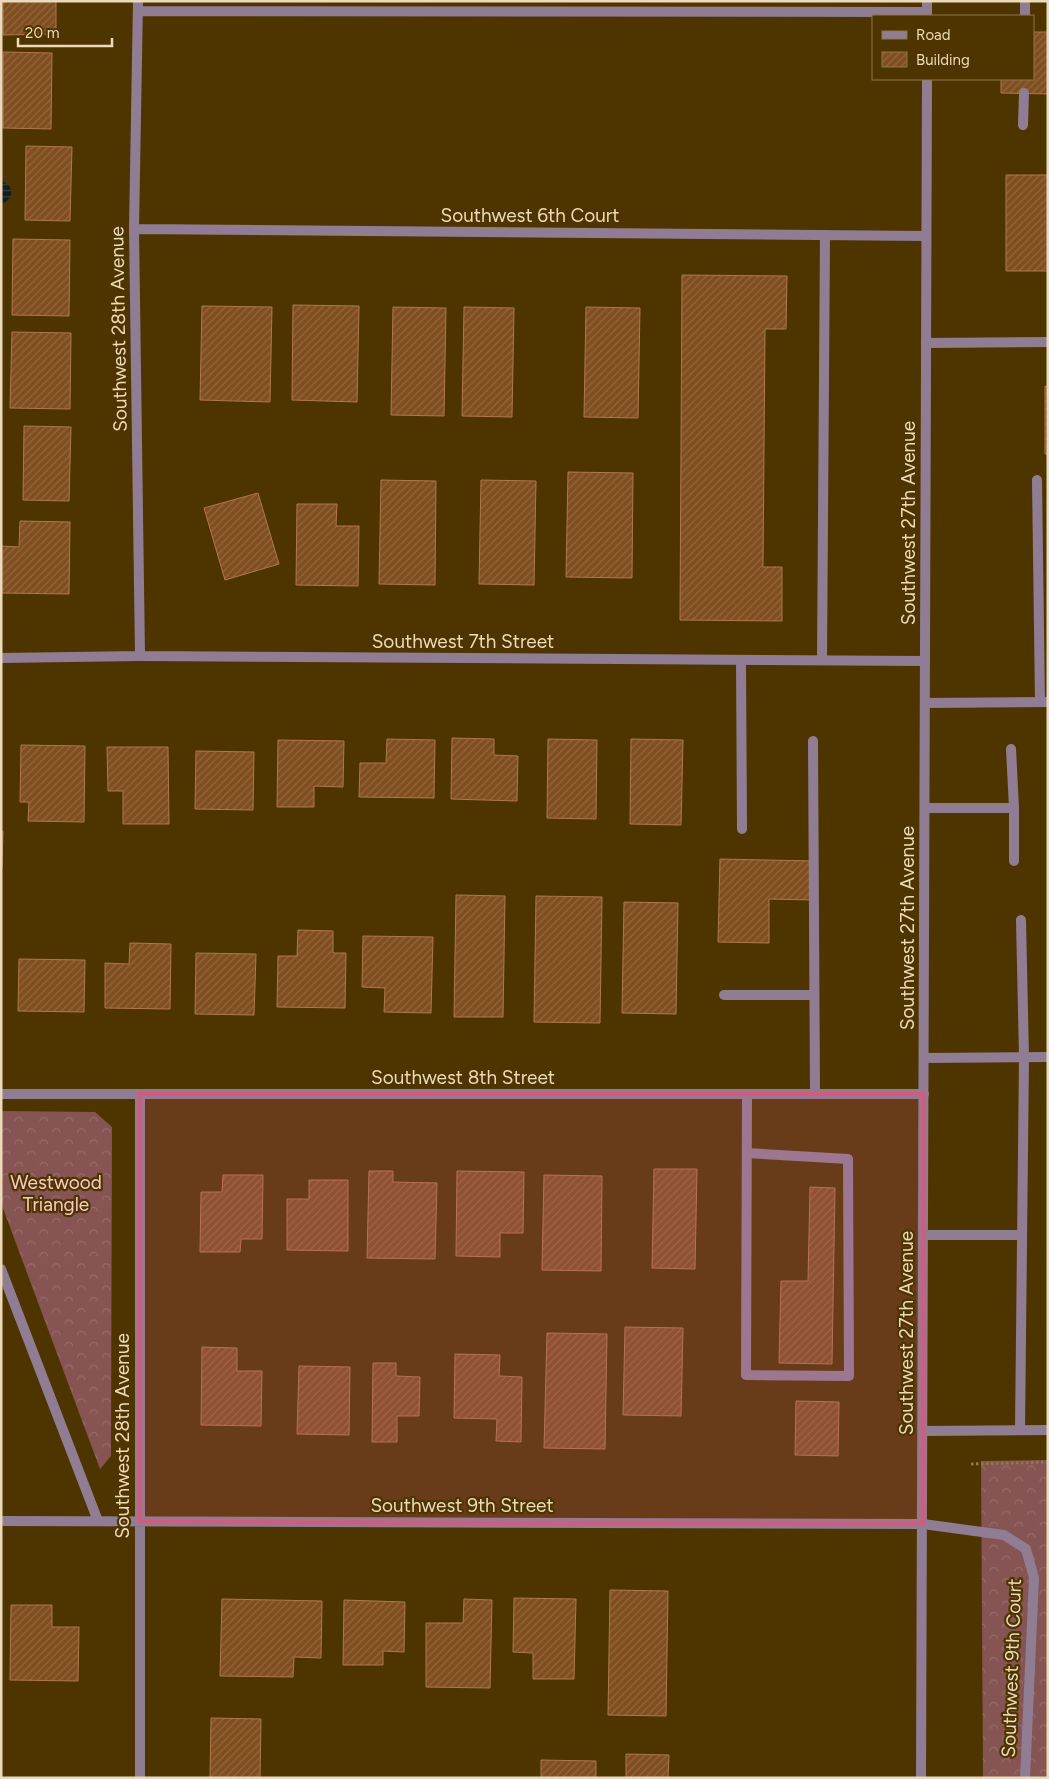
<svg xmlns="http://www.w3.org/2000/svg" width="1049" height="1779" font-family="Figtree,sans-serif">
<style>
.forest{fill:url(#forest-crowns)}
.water{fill:url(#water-rules)}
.building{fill:url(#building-hatch);stroke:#ae794c}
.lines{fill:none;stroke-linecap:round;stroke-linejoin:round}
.path{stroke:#8f784c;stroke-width:3;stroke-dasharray:2.5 2.5;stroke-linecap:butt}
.service{stroke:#907d94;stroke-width:10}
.minor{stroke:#907d94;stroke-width:10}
.tertiary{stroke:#907d94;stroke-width:10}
.marked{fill:#d15c7d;fill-opacity:0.2;stroke:#d15c7d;stroke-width:4;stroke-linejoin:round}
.labels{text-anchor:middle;stroke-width:4.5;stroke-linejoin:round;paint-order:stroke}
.street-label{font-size:19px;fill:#ecdabb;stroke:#4e3500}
.park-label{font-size:19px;fill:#f9c9c8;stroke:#4e3500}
</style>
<defs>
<pattern id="forest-crowns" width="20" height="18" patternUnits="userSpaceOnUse" patternTransform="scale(1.25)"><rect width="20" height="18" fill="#855453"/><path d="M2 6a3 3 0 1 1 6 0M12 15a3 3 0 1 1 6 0" fill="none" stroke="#966c6a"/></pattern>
<pattern id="water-rules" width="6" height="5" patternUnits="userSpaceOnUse" patternTransform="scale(1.25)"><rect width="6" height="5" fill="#102021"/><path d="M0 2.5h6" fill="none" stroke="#33403f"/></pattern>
<pattern id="building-hatch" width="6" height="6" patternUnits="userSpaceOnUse" patternTransform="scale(1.25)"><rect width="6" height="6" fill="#804e20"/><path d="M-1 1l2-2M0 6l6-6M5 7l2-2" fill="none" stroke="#92673e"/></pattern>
</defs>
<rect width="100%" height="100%" fill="#4e3500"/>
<!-- forest -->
<path class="forest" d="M1 1111 95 1112 112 1127 111 1456 100 1469 1 1203Z
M1048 1460V1778H983L981 1461Z"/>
<!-- water -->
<path class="water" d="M2 181C15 187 14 198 1 205Z"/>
<!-- building -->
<path class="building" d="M3 1H56V34L3 35Z
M1033 32H1048V94L1001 93V79H1033Z
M3 52 52 53 51 129 3 128Z
M26 146 72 147 70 221 25 220Z
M1006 175H1048V271H1006Z
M13 239 70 240 69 316 12 315Z
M682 275 787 276 786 329H765L763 567H782V621L680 620Z
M293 305 359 306 357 402 292 400Z
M202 306 272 307 270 402 200 400Z
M393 307 446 308 444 416 391 415Z
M464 307 514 308 512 417 462 416Z
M586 307 640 308 638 418 584 417Z
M12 332 71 333 70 409 10 408Z
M1045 386 1048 387V454H1045Z
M24 426 71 427 69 501 23 500Z
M568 472 633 473 632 578 566 577Z
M381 480 436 481 435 585 379 584Z
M481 480 536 481 534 585 479 584Z
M258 493 279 564 225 580 204 508Z
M297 504H337L336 526H359L358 586 296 585Z
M20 521 70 522 69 594 1 593V546L19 547Z
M452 738 494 739V755L518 756 517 801 451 799Z
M387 739 435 740 434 798 359 797 360 763H386Z
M548 739 597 740 596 819 547 818Z
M631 739 683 740 681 825 630 824Z
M278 740 344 741 343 787 314 786V807H277Z
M21 745 85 746 84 822 28 821 29 802H20Z
M107 747H168L169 824H123V791H108Z
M196 751 254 752 253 810 195 809Z
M1 831H3L2 868H1Z
M720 859 813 861V900L769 899V943L718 942Z
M456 895 505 896 503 1017H454Z
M536 896 602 897 600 1023 534 1022Z
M624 902 678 903 676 1014 622 1013Z
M298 930 333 931V953H346L345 1008 277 1007 278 956H297Z
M363 936 433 937 431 1013 384 1012 385 988 362 987Z
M130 943 171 944 170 1009 105 1008V963L129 964Z
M196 953 256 954 254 1015 195 1014Z
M19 959 85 960 84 1012 18 1011Z
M654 1169H697L695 1269 652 1268Z
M369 1171H393V1182L437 1183 435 1259 367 1258Z
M457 1171 524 1172 523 1233H500V1257L456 1256Z
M223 1175H263L262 1239H241L240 1252H200L201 1192H222Z
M544 1175 602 1176 601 1271 542 1270Z
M309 1180H348V1251L287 1250V1199H309Z
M810 1187 835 1188 832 1364 779 1363 781 1281H808Z
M625 1327 683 1328 681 1416 623 1415Z
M547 1333 607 1334 605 1449 544 1448Z
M202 1347 237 1348V1371H262L261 1426 201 1425Z
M455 1354 500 1355 499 1376 522 1377 521 1442 496 1441 497 1419 454 1418Z
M373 1363H396V1376L420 1377 419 1416H397V1442H372Z
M299 1366 350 1367 349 1435 297 1434Z
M796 1401 839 1402 838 1456 795 1455Z
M610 1590 668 1591 666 1716 608 1715Z
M514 1598 576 1599 574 1679H533V1653L513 1652Z
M222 1599 322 1601 321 1658 294 1657 293 1677 220 1676Z
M464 1599 492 1600 490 1688 426 1687V1623H463Z
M344 1600 405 1602 404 1652 383 1651V1665H343Z
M11 1605H52V1627H79L78 1681 10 1680Z
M211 1718 261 1719 260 1778H210Z
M626 1754 669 1755 668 1778H626Z
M541 1760 596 1761V1778H541Z"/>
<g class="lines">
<!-- path -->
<path class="path" d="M971 1464 1048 1462"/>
<!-- service -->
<path class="service" d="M1025 1V16
M1023 125 1024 93
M1037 480 1040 702
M741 660 742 829
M822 660 825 235
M813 741 815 1094
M1011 749 1014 808V861
M925 808H1014
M724 995H814
M747 1153 848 1159 849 1376 746 1375 747 1094
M923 1235H1022
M1020 1430 1024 1057 1021 920"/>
<!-- minor -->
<path class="minor" d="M138 1 134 229 140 656
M138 11 927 12
M134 229 926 236
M926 343 1048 342
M1 658 140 656 925 661
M925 703 1048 702
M924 1058 1048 1057
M1 1094H924
M140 1094V1778
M1 1269 98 1521
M923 1431 1048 1430
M1 1521 923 1524 1004 1535 1026 1549 1034 1578 1025 1778"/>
<!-- tertiary -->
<path class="tertiary" d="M927 16V1
M921 1778 927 79"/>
</g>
<!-- marked area -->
<path class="marked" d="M140 1094H924L923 1524 140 1522Z"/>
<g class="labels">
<!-- street labels -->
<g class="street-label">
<text x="530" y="222">Southwest 6th Court</text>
<text transform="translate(118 329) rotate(-91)" y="7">Southwest 28th Avenue</text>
<text transform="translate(908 523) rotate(-90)" y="7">Southwest 27th Avenue</text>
<text x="463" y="648">Southwest 7th Street</text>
<text transform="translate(907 928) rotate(-90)" y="7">Southwest 27th Avenue</text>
<text x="463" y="1084">Southwest 8th Street</text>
<text transform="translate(906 1333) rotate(-90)" y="7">Southwest 27th Avenue</text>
<text transform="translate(122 1436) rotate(-90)" y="7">Southwest 28th Avenue</text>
<text x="462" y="1512">Southwest 9th Street</text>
<text transform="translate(1011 1668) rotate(-88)" y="7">Southwest 9th Court</text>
</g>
<!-- park labels -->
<g class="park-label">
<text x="56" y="1189">Westwood<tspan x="56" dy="22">Triangle</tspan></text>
</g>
</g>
<!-- border -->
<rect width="1049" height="1779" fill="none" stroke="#ecdabb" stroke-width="5"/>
<!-- legend -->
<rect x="872" y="15" width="162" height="65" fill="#4e3500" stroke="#8d774b"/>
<rect x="882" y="31" width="25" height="8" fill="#907d94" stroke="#8d774b"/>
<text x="916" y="40" font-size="15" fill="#ecdabb">Road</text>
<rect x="882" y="52" width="25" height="15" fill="url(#building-hatch)" stroke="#8d774b"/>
<text x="916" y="65" font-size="15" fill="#ecdabb">Building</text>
<!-- scale -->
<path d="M18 38v8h94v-8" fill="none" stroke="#ecdabb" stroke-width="2.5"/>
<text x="25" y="38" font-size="15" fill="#ecdabb" stroke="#4e3500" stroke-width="4" paint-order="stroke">20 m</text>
</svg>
